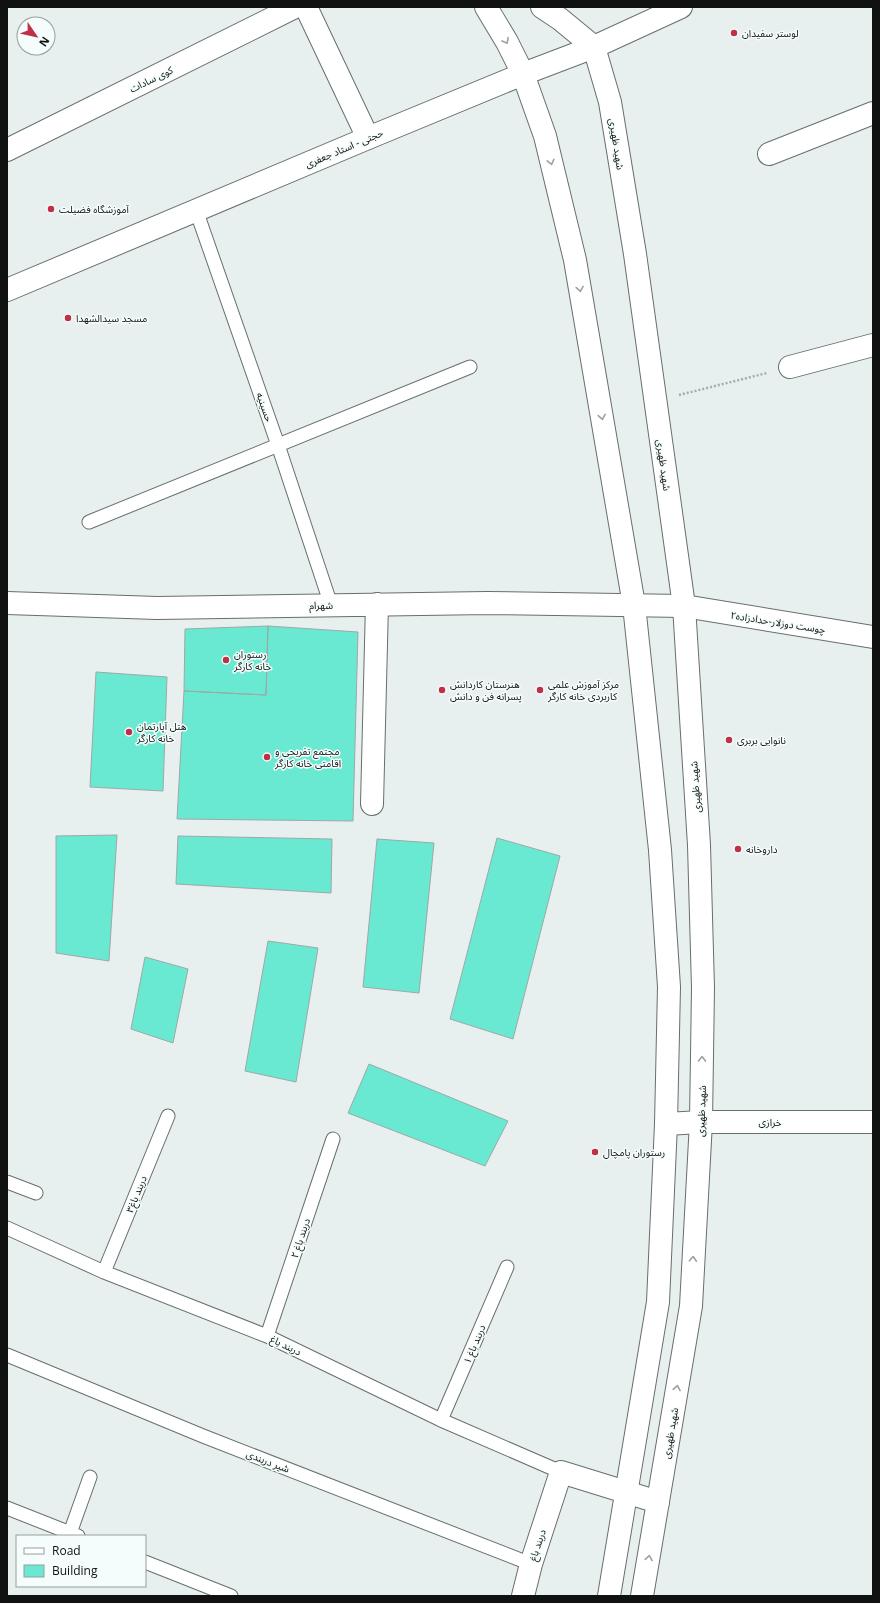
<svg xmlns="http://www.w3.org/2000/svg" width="880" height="1603" font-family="'Open Sans','Noto Sans Arabic',sans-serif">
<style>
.building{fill:#69e9d1;stroke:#9fa8a6}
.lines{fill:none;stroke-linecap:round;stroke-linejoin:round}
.service-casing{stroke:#676f6d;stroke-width:15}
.minor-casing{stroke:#676f6d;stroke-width:24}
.tertiary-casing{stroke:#676f6d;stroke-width:24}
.secondary-casing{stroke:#676f6d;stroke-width:24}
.path{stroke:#a5adab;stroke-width:2.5;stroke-dasharray:2 2;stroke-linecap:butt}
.service{stroke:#fff;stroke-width:13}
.minor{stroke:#fff;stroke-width:22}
.tertiary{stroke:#fff;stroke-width:22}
.secondary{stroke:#fff;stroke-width:22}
.oneway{stroke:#9fa0a0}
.poi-dot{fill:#c02f48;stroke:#f4fdfb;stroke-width:1.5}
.labels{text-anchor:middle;stroke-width:3;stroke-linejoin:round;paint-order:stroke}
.poi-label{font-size:10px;fill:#0f1211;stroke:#f4fdfb;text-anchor:start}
.street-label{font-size:10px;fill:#0f1211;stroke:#f4fdfb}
</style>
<rect width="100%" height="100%" fill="#e7f0ee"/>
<!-- building -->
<path class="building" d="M268 626 358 632 353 821 177 819 184 691 266 695Z
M268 626 266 695 184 691 185 629Z
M96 672 167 677 163 791 90 787Z
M117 835 109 961 56 953V836Z
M178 836 332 839 331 893 176 884Z
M497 838 560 856 513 1039 450 1019Z
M377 839 434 843 419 993 363 987Z
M268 941 318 948 296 1082 245 1071Z
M145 957 188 969 173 1043 131 1029Z
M369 1064 508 1121 485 1166 348 1113Z"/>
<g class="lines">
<defs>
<path id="service" d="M196 210 278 445 331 605
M89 522 470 367
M7 1182 36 1193
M7 1228 104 1272 267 1336 441 1420 561 1472
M104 1272 168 1116
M267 1336 333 1139
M7 1355 203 1436 531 1564
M441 1420 507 1267
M7 1508 78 1536
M70 1533 90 1477
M145 1562 231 1596"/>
<path id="minor" d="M306 7 368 138
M7 150 295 7
M769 154 873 113
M790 367 873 345
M7 603 157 608 487 603 684 606
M372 804 377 604
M666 1124 701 1122H873
M523 1596 531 1564 561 1472 658 1502"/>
<path id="tertiary" d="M684 606 873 637"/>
<path id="secondary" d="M486 7 507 42 523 74 545 136 575 260 634 605 660 850 669 987 666 1124 658 1302 609 1596
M542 7 560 19 594 47 610 102 635 254 684 606 699 845 703 988 701 1122 691 1306 642 1596
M7 290 368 138 523 74 594 47 681 7"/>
</defs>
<!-- service casing -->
<use href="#service" class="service-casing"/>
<!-- minor casing -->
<use href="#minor" class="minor-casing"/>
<!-- tertiary casing -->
<use href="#tertiary" class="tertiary-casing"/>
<!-- secondary casing -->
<use href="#secondary" class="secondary-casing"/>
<!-- path -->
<path class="path" d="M679 395 767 373"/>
<!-- service -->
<use href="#service" class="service"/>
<!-- minor -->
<use href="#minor" class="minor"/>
<!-- tertiary -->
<use href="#tertiary" class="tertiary"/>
<!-- secondary -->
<use href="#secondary" class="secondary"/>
</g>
<!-- one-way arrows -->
<defs><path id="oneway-chevron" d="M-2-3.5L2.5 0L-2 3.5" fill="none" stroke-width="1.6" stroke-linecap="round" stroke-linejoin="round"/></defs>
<g class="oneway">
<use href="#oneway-chevron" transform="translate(506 41) rotate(61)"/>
<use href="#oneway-chevron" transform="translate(551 162) rotate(76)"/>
<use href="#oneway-chevron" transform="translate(580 289) rotate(80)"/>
<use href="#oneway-chevron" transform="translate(602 417) rotate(80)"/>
<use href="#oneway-chevron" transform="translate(702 1059) rotate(-89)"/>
<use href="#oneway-chevron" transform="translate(693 1259) rotate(-87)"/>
<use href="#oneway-chevron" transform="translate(677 1388) rotate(-80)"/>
<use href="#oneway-chevron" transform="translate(649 1558) rotate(-81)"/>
</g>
<!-- markers -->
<g class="poi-dot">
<circle cx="734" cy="33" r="4"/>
<circle cx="51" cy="209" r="4"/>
<circle cx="68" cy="318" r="4"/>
<circle cx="226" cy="660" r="4"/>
<circle cx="442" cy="690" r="4"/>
<circle cx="540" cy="690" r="4"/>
<circle cx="129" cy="732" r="4"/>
<circle cx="729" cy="740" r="4"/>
<circle cx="267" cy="757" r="4"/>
<circle cx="738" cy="849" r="4"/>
<circle cx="595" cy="1152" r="4"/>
</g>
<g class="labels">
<!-- poi labels -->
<g class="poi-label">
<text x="742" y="37">لوستر سفیدان</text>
<text x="59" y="213">آموزشگاه فضیلت</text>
<text x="76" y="322">مسجد سیدالشهدا</text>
<text x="234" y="658">رستوران<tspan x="234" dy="12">خانه کارگر</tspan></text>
<text x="450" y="688">هنرستان کاردانش<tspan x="450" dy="12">پسرانه فن و دانش</tspan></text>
<text x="548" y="688">مرکز آموزش علمی<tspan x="548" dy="12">کاربردی خانه کارگر</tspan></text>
<text x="137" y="730">هتل آپارتمان<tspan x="137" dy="12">خانه کارگر</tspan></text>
<text x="737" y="744">نانوایی بربری</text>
<text x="275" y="755">مجتمع تفریحی و<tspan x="275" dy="12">اقامتی خانه کارگر</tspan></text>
<text x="746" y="853">داروخانه</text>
<text x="603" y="1156">رستوران پامچال</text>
</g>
<!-- street labels -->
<g class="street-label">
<text transform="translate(151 79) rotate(-26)" y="4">کوی سادات</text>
<text transform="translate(617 144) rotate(81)" y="4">شهید ظهیری</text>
<text transform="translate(344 148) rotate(-23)" y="4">حجتی - استاد جعفری</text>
<text transform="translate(265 407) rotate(71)" y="4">حسینیه</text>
<text transform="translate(664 465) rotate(82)" y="4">شهید ظهیری</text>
<text transform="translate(321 605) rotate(-1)" y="4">شهرام</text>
<text transform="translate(778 622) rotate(9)" y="4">چوست دوزلار-حدادزاده۲</text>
<text transform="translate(695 787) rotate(-94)" y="4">شهید ظهیری</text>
<text transform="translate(701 1111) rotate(-88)" y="4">شهید ظهیری</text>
<text x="770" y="1126">خرازی</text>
<text transform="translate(136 1194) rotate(-68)" y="4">دربند باغ۳</text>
<text transform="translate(300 1238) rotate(-72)" y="4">دربند باغ ۲</text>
<text transform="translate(474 1344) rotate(-67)" y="4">دربند باغ ۱</text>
<text transform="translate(286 1345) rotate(26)" y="4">دربند باغ</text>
<text transform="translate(670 1433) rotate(-80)" y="4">شهید ظهیری</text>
<text transform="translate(268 1461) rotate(21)" y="4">شیر دربندی</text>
<text transform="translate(537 1545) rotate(-72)" y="4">دربند باغ</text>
</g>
</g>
<!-- border -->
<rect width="880" height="1603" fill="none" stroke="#0f1211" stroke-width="16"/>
<!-- legend -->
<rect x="16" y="1535" width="130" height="52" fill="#f4fdfb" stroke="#989f9d"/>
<rect x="24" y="1548" width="20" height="6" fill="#ffffff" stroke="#989f9d"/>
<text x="52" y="1555" font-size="12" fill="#0f1211">Road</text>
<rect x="24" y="1565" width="20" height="12" fill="#69e9d1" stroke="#989f9d"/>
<text x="52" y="1575" font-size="12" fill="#0f1211">Building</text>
<!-- north arrow -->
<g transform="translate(36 36) rotate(124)"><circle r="19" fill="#f4fdfb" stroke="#989f9d"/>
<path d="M0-3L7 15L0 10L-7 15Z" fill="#c02f48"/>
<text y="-6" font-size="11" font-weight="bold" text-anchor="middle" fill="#0f1211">N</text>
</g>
</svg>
